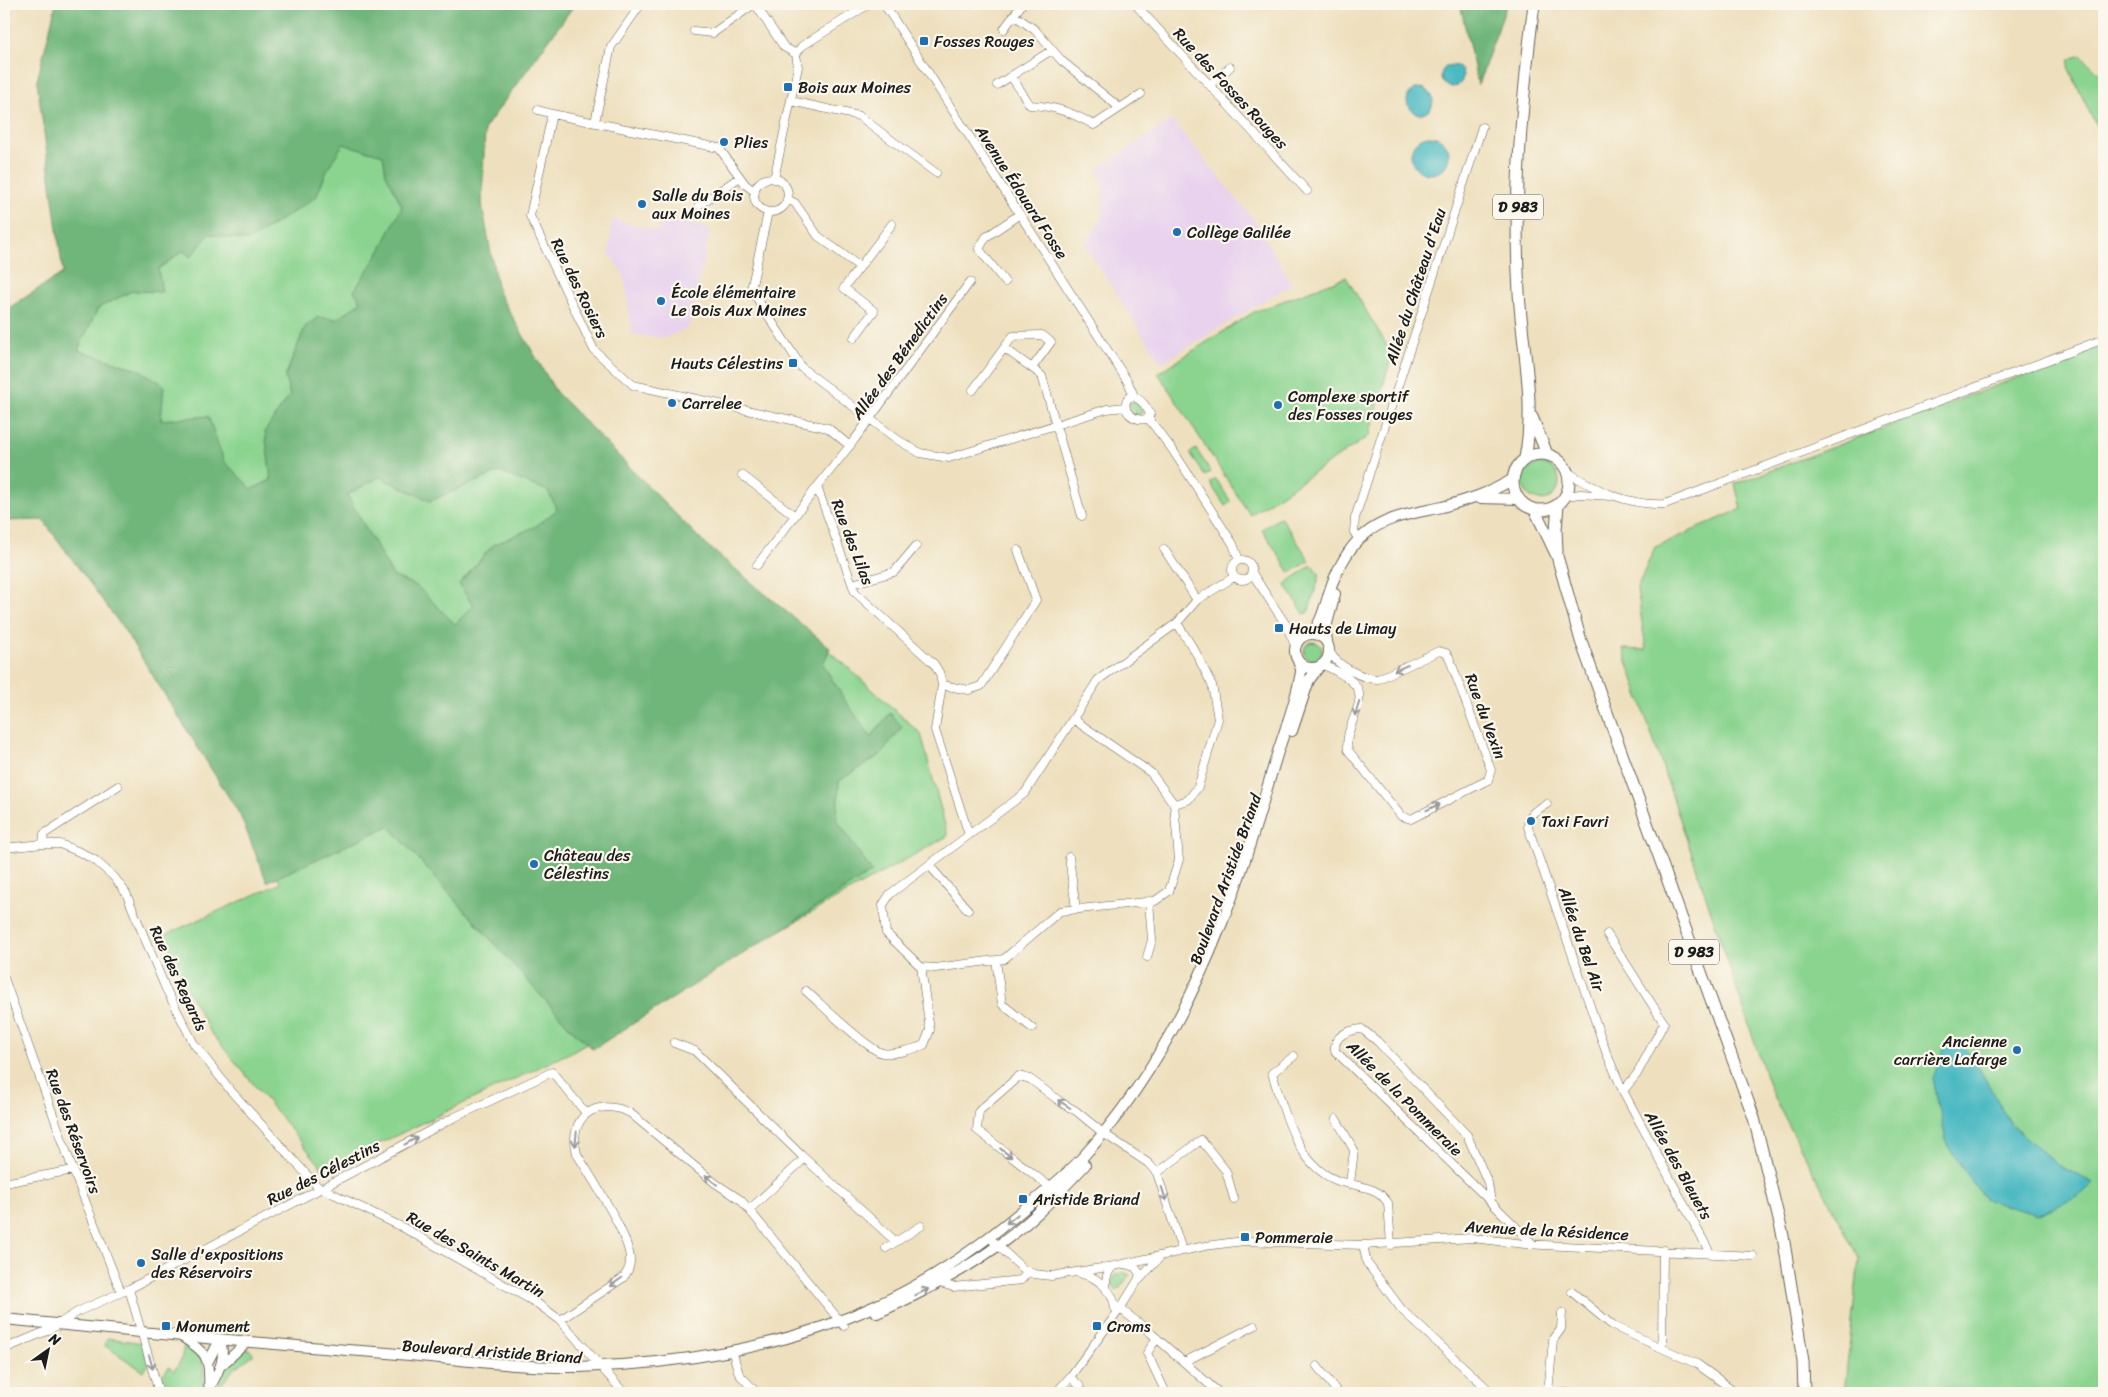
<svg xmlns="http://www.w3.org/2000/svg" width="2108" height="1397" font-family="Sriracha,sans-serif">
<style>
.built{fill:#e8d2ee}
.green{fill:#8bd490;stroke:#547856}
.forest{fill:#70b67a;stroke:#46694b;fill-rule:evenodd}
.water{fill:#4bb9c2;stroke:#346a6f}
.lines{fill:none;stroke-linecap:round;stroke-linejoin:round}
.minor-casing{stroke:#666155;stroke-width:9}
.tertiary-casing{stroke:#666155;stroke-width:11}
.secondary-casing{stroke:#666155;stroke-width:12}
.primary-casing{stroke:#666155;stroke-width:13}
.minor{stroke:#fff;stroke-width:8}
.tertiary{stroke:#fff;stroke-width:9}
.secondary{stroke:#fff;stroke-width:10}
.primary{stroke:#fff;stroke-width:11}
.oneway{stroke:#999}
.poi-dot{fill:#1f6fb2;stroke:#fbf7ec;stroke-width:2}
.labels{text-anchor:middle;stroke-width:4.5;stroke-linejoin:round;paint-order:stroke}
.shield{fill:#fbf7ec;stroke:#5f5e5a;stroke-width:1}
.shield-label{font-size:15px;font-weight:bold;fill:#1c1c1c}
.poi-label{font-size:16px;fill:#1c1c1c;stroke:#fbf7ec;text-anchor:start}
.street-label{font-size:16px;fill:#1c1c1c;stroke:#fbf7ec}
</style>
<rect width="100%" height="100%" fill="#fbf7ec"/>
<filter id="ink" filterUnits="userSpaceOnUse"><feTurbulence type="fractalNoise" baseFrequency=".02" numOctaves="2"/><feDisplacementMap in="SourceGraphic" scale="10" xChannelSelector="R" yChannelSelector="G"/><feConvolveMatrix kernelMatrix="1 2 1 2 8 2 1 2 1" color-interpolation-filters="sRGB"/></filter>
<filter id="wash" filterUnits="userSpaceOnUse"><feTurbulence type="fractalNoise" baseFrequency=".0096" numOctaves="4" result="noise"/><feDisplacementMap in="SourceGraphic" scale="20" xChannelSelector="R" yChannelSelector="G"/><feGaussianBlur stdDeviation="1.12" result="paint"/><feColorMatrix in="noise" values="0 0 0 0 0 0 0 0 0 0 0 0 0 0 0 0 0 1.4 0 .05"/><feComposite in="paint" operator="in"/></filter>
<g filter="url(#wash)">
<rect width="100%" height="100%" fill="#eee0be"/>
<!-- built -->
<path class="built" d="M1172 120 1254 220 1292 284 1161 363 1085 245 1102 216 1104 193 1097 169Z
M663 217 710 229 689 328 664 338 632 334 624 275 609 253 612 219 658 231Z"/>
<!-- green -->
<path class="green" d="M2081 55 2104 78V142L2069 69 2070 59Z
M480 129 477 209 497 300 562 406 701 547 842 662 921 734 948 836 830 902 569 1053 324 1170 209 1030 182 980 165 935 281 883 4 359 258 144Z
M1346 277 1392 354 1369 436 1250 515 1158 373 1254 312Z
M2104 345V1393H1844L1859 1259 1771 1091 1623 649 1646 650 1637 588 1655 547 1741 509 1735 484Z
M1132 401 1136 402 1142 410 1141 414 1137 415 1128 405Z
M1196 449 1211 472 1205 476 1190 453Z
M1523 482a18 18 0 1 1 36 0a18 18 0 1 1-36 0Z
M1216 479 1231 502 1225 506 1210 483Z
M1281 517 1310 561 1290 573 1262 529Z
M1312 565 1320 575 1308 613 1304 614 1285 584Z
M1304 651a9 9 0 1 1 18 0a9 9 0 1 1-18 0Z
M1124 1272 1130 1275 1117 1291C1111 1287 1112 1281 1115 1275Z
M108 1338 143 1343 148 1364 143 1371 104 1345Z
M184 1345C210 1349 201 1374 204 1393H179L159 1380 169 1367 174 1371 181 1360Z
M249 1349 254 1354 233 1370 220 1386 218 1385C224 1370 232 1353 249 1349Z"/>
<!-- forest -->
<path class="forest" d="M56 4H575L485 128 482 204 498 292 556 392 703 542 830 648 823 664 844 699 871 737 890 713 902 727 879 756 839 781 837 820 872 872 593 1049 572 1030 389 826 267 882 240 815 123 628 43 520 4 521V311L63 273 37 81ZM343 144 383 155 386 174 402 206 381 249 354 291 361 302 337 319 318 317 305 327 285 377 290 395 265 431 271 480 252 489 224 461 208 416 161 420 164 385 140 370 78 350 98 308 132 291 162 292 158 269 183 251 191 257 209 234 248 241 316 197 328 168ZM499 472 548 491 557 510 536 526 493 545 459 584 473 606 455 624 417 586 393 576 347 495 379 477 430 501Z
M1460 4H1507L1478 85Z"/>
<!-- water -->
<path class="water" d="M1441 76a11 11 0 1 1 22 0a11 11 0 1 1-22 0Z
M1407 101a13 13 0 1 1 26 0a13 13 0 1 1-26 0Z
M1411 155a19 19 0 1 1 38 0a19 19 0 1 1-38 0Z
M1950 1037 1961 1044 1976 1063 2011 1124 2056 1164 2093 1183 2077 1197 2038 1215 1985 1200 1947 1145 1933 1078 1947 1041Z"/>
</g>
<g filter="url(#ink)">
<g class="lines">
<defs>
<path id="minor" d="M755 4 784 47 796 54
M884 4 1128 382 1134 396
M1135 4 1307 191
M1004 29 1022 4
M694 31 713 33 754 4
M1011 76 1030 105C1055 106 1073 113 1094 125L1120 108 1062 61 1035 30 1014 15
M997 85 1052 50
M1210 85 1230 67
M791 101 859 116 936 173
M1120 108 1141 94
M538 110 552 114
M595 122 611 47 641 4
M754 195a17 17 0 1 1 34 0a17 17 0 1 1-34 0Z
M774 179 798 67 796 54 802 46 869 4
M755 192 745 184 719 148 552 114 530 216 594 350 633 385 828 428 850 446
M787 199 795 203 818 236 860 267
M699 205 740 177
M768 212 752 285 753 292 758 300 802 368 898 440 920 453 949 458 1107 409 1125 407
M1005 282 979 249 986 237 1020 214
M854 338 874 311 844 288 892 224
M1004 348 1032 368
M973 390 1013 336 1042 335 1051 342 1032 368 1042 376 1082 516
M1134 396C1142 401 1146 405 1150 414L1148 418C1136 424 1118 410 1129 397Z
M1148 418 1172 449 1233 544 1239 560
M1566 471C1596 490 1628 506 1665 504L2104 339
M742 475 795 516
M1566 496 1580 494 1611 496
M1359 540 1354 532 1355 518 1482 127
M1164 549 1197 600
M1232 570a10 10 0 1 1 20 0a10 10 0 1 1-20 0Z
M757 565 817 487
M1252 573 1286 625 1296 647
M852 584 894 572 916 546
M1288 627 1298 635 1304 636
M1322 665C1331 667 1339 673 1346 677 1378 697 1342 722 1348 750L1401 816 1411 819 1488 780 1491 770 1449 657 1446 653 1439 651 1378 679C1363 679 1337 666 1330 652
M942 685 969 690 981 686 1036 600 1018 550
M1073 719 1151 773 1174 804
M1547 804C1536 810 1528 813 1528 827L1606 1052 1623 1091 1710 1253
M969 835 935 730 942 685 940 674 934 664 855 592 817 487 855 439 970 282
M43 844 44 834 118 786
M4 848 43 844H60L82 853 96 861 114 877 126 893 165 987 194 1044 231 1091 317 1186 402 1227 538 1304 560 1320 624 1393
M1069 857 1076 909
M929 865 968 910
M1607 934 1664 1023 1637 1074 1623 1091
M1147 957 1152 940 1149 901
M996 960 1002 1004 1032 1028
M921 967 935 968 1004 959 1060 911 1155 901 1169 891 1179 860 1174 804 1188 800 1198 787 1218 719 1212 685 1196 653 1177 623
M921 967 886 933 883 905 890 894 1025 793 1098 680 1177 623 1197 600 1234 577
M4 978 73 1170 121 1292
M806 991C821 1004 866 1048 882 1053 892 1055 915 1049 924 1045L930 1030 921 967
M674 1043 695 1051 801 1155 895 1241
M1294 1056 1272 1073C1284 1110 1296 1164 1336 1180 1348 1185 1365 1185 1377 1192 1381 1194 1385 1199 1388 1203L1391 1245
M1336 1119 1354 1150 1350 1184
M1157 1173 1201 1140 1226 1171 1234 1199
M4 1183 73 1170
M1050 1187 977 1130 979 1111 1019 1076 1030 1079 1062 1103 1076 1111 1103 1133 1148 1163 1157 1173 1182 1250
M1491 1202 1488 1183 1467 1135 1377 1041 1362 1029C1348 1030 1333 1036 1335 1051L1491 1202 1533 1244
M750 1209 804 1159
M994 1242 1023 1269 1034 1274 1051 1276 1114 1266 1205 1246 1244 1241 1363 1245 1472 1238 1525 1244 1753 1256
M1363 1245 1367 1263 1402 1310 1492 1393
M886 1248 921 1226
M1082 1274C1097 1277 1114 1291 1115 1308
M1139 1280 1161 1256
M940 1283 953 1287 1021 1280 1028 1272
M129 1289 159 1393
M1107 1291C1105 1282 1106 1272 1114 1266
M1572 1292 1613 1326 1697 1364 1737 1393
M1115 1305 1144 1327 1219 1393
M560 1320 623 1278C627 1273 630 1268 630 1261 631 1237 590 1176 577 1154 567 1116 597 1097 630 1113L715 1183 741 1200 844 1326
M1157 1338 1147 1353 1166 1393
M1662 1348 1663 1250
M4 1349 49 1330 79 1311 129 1289 385 1155 453 1118 552 1072 586 1113
M732 1350 739 1374 757 1393
M1184 1362 1254 1326
M1317 1366 1338 1393
M1070 1377 1079 1385 1082 1393
M1056 1393 1070 1377 1120 1309 1138 1280 1140 1274 1135 1267 1126 1264
M1548 1393 1553 1340 1561 1329 1562 1313
M1562 1393H1581"/>
<path id="tertiary" d="M180 1336C212 1355 208 1359 209 1393
M208 1362 220 1339
M222 1365 247 1342
M210 1388C218 1372 227 1358 220 1339"/>
<path id="secondary" d="M1479 498 1519 499
M1295 651a17 17 0 1 1 34 0a17 17 0 1 1-34 0Z
M1310 634C1323 625 1327 594 1334 579 1341 563 1350 546 1364 535 1386 516 1415 513 1442 507 1467 500 1491 493 1513 479
M1327 641 1325 631 1335 594
M1292 731 1309 680 1319 667
M877 1313C935 1287 992 1256 1039 1212 1055 1197 1070 1181 1085 1165
M4 1319C127 1331 251 1343 375 1352 443 1357 511 1368 578 1367 676 1365 787 1347 875 1306 929 1282 979 1247 1024 1209 1044 1193 1064 1177 1081 1159 1143 1092 1187 1011 1220 928 1243 872 1259 815 1276 758 1284 732 1295 705 1300 677 1302 668 1301 670 1298 661"/>
<path id="primary" d="M1532 417 1547 454
M1513 482a28 28 0 1 1 56 0a28 28 0 1 1-56 0Z
M1525 458C1536 403 1522 347 1519 292 1513 196 1522 99 1534 4
M1535 510 1557 556 1581 641 1754 1118 1783 1236 1803 1361 1804 1393
M1557 552 1556 530 1558 504"/>
</defs>
<!-- minor casing -->
<use href="#minor" class="minor-casing"/>
<!-- tertiary casing -->
<use href="#tertiary" class="tertiary-casing"/>
<!-- secondary casing -->
<use href="#secondary" class="secondary-casing"/>
<!-- primary casing -->
<use href="#primary" class="primary-casing"/>
<!-- minor -->
<use href="#minor" class="minor"/>
<!-- tertiary -->
<use href="#tertiary" class="tertiary"/>
<!-- secondary -->
<use href="#secondary" class="secondary"/>
<!-- primary -->
<use href="#primary" class="primary"/>
</g>
<!-- one-way arrows -->
<defs><path id="oneway-shaft" d="M-6 0H5M1.5-3L5.5 0L1.5 3" fill="none" stroke-width="1.6" stroke-linecap="round" stroke-linejoin="round" transform="scale(1.25)"/></defs>
<g class="oneway">
<use href="#oneway-shaft" transform="translate(1401 668) rotate(156)"/>
<use href="#oneway-shaft" transform="translate(1357 709) rotate(108)"/>
<use href="#oneway-shaft" transform="translate(1433 807) rotate(-26)"/>
<use href="#oneway-shaft" transform="translate(1064 1104) rotate(-148)"/>
<use href="#oneway-shaft" transform="translate(576 1139) rotate(95)"/>
<use href="#oneway-shaft" transform="translate(411 1141) rotate(-29)"/>
<use href="#oneway-shaft" transform="translate(1006 1153) rotate(38)"/>
<use href="#oneway-shaft" transform="translate(711 1180) rotate(-142)"/>
<use href="#oneway-shaft" transform="translate(1164 1194) rotate(72)"/>
<use href="#oneway-shaft" transform="translate(1012 1219) rotate(141)"/>
<use href="#oneway-shaft" transform="translate(616 1282) rotate(145)"/>
<use href="#oneway-shaft" transform="translate(922 1292) rotate(-26)"/>
<use href="#oneway-shaft" transform="translate(151 1362) rotate(75)"/>
</g>
</g>
<!-- markers -->
<g class="poi-dot">
<rect x="919" y="36" width="10" height="10" rx="2.5"/>
<rect x="783" y="82" width="10" height="10" rx="2.5"/>
<circle cx="724" cy="142" r="5"/>
<circle cx="642" cy="204" r="5"/>
<circle cx="1177" cy="232" r="5"/>
<circle cx="661" cy="301" r="5"/>
<rect x="788" y="358" width="10" height="10" rx="2.5"/>
<circle cx="672" cy="403" r="5"/>
<circle cx="1278" cy="405" r="5"/>
<rect x="1274" y="623" width="10" height="10" rx="2.5"/>
<circle cx="1531" cy="821" r="5"/>
<circle cx="534" cy="864" r="5"/>
<circle cx="2017" cy="1050" r="5"/>
<rect x="1018" y="1194" width="10" height="10" rx="2.5"/>
<rect x="1240" y="1232" width="10" height="10" rx="2.5"/>
<circle cx="141" cy="1263" r="5"/>
<rect x="161" y="1321" width="10" height="10" rx="2.5"/>
<rect x="1092" y="1321" width="10" height="10" rx="2.5"/>
</g>
<g class="labels">
<!-- shield labels -->
<g class="shield">
<rect x="1493" y="194.5" width="50" height="25" rx="4"/>
<rect x="1669" y="939.5" width="50" height="25" rx="4"/>
</g>
<g class="shield-label">
<text x="1518" y="212">D 983</text>
<text x="1694" y="957">D 983</text>
</g>
<!-- poi labels -->
<g class="poi-label">
<text x="934" y="47">Fosses Rouges</text>
<text x="798" y="93">Bois aux Moines</text>
<text x="734" y="148">Plies</text>
<text x="652" y="201">Salle du Bois<tspan x="652" dy="18">aux Moines</tspan></text>
<text x="1187" y="238">Collège Galilée</text>
<text x="671" y="298">École élémentaire<tspan x="671" dy="18">Le Bois Aux Moines</tspan></text>
<text x="783" y="369" text-anchor="end">Hauts Célestins</text>
<text x="1288" y="402">Complexe sportif<tspan x="1288" dy="18">des Fosses rouges</tspan></text>
<text x="682" y="409">Carrelee</text>
<text x="1289" y="634">Hauts de Limay</text>
<text x="1541" y="827">Taxi Favri</text>
<text x="544" y="861">Château des<tspan x="544" dy="18">Célestins</tspan></text>
<text x="2007" y="1047" text-anchor="end">Ancienne<tspan x="2007" dy="18">carrière Lafarge</tspan></text>
<text x="1033" y="1205">Aristide Briand</text>
<text x="1255" y="1243">Pommeraie</text>
<text x="151" y="1260">Salle d'expositions<tspan x="151" dy="18">des Réservoirs</tspan></text>
<text x="176" y="1332">Monument</text>
<text x="1107" y="1332">Croms</text>
</g>
<!-- street labels -->
<g class="street-label">
<text transform="translate(1231 88) rotate(47)" y="6">Rue des Fosses Rouges</text>
<text transform="translate(1022 192) rotate(57)" y="6">Avenue Édouard Fosse</text>
<text transform="translate(1415 286) rotate(-72)" y="6">Allée du Château d'Eau</text>
<text transform="translate(580 288) rotate(64)" y="6">Rue des Rosiers</text>
<text transform="translate(899 356) rotate(-54)" y="6">Allée des Bénedictins</text>
<text transform="translate(853 542) rotate(69)" y="6">Rue des Lilas</text>
<text transform="translate(1486 716) rotate(70)" y="6">Rue du Vexin</text>
<text transform="translate(1225 879) rotate(-70)" y="6">Boulevard Aristide Briand</text>
<text transform="translate(1582 939) rotate(71)" y="6">Allée du Bel Air</text>
<text transform="translate(179 978) rotate(65)" y="6">Rue des Regards</text>
<text transform="translate(1405 1098) rotate(45)" y="6">Allée de la Pommeraie</text>
<text transform="translate(74 1131) rotate(70)" y="6">Rue des Réservoirs</text>
<text transform="translate(1679 1165) rotate(61)" y="6">Allée des Bleuets</text>
<text transform="translate(323 1172) rotate(-27)" y="6">Rue des Célestins</text>
<text transform="translate(1547 1230) rotate(3)" y="6">Avenue de la Résidence</text>
<text transform="translate(476 1254) rotate(30)" y="6">Rue des Saints Martin</text>
<text transform="translate(492 1351) rotate(4)" y="6">Boulevard Aristide Briand</text>
</g>
</g>
<!-- margin -->
<rect width="2108" height="1397" fill="none" stroke="#fbf7ec" stroke-width="20"/>
<!-- north arrow -->
<g transform="translate(48 1350) rotate(33)" stroke="#fbf7ec" stroke-width="4" paint-order="stroke">
<path d="M0-4L9 19L0 12L-9 19Z" fill="#1c1c1c"/>
<text y="-8" font-size="14" font-weight="bold" text-anchor="middle" fill="#1c1c1c">N</text>
</g>
</svg>
